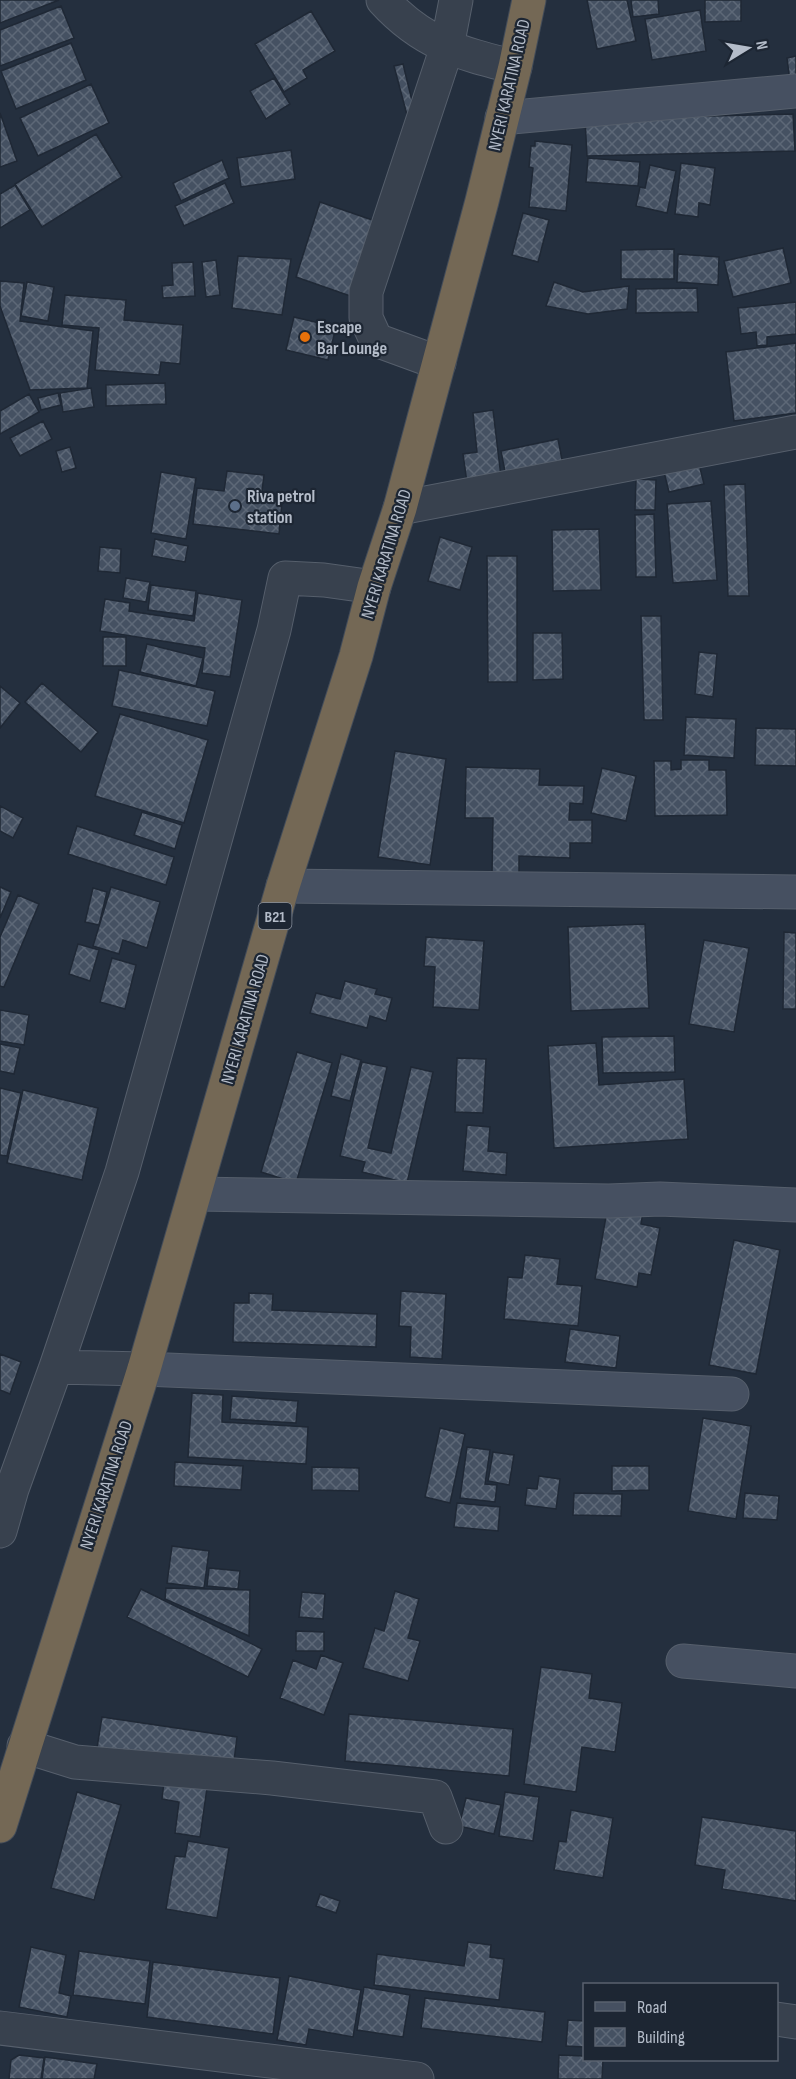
<svg xmlns="http://www.w3.org/2000/svg" width="796" height="2079" font-family="'Sofia Sans Condensed',sans-serif">
<style>
.building{fill:url(#building-cross-hatch);stroke:#1f2835;stroke-width:1.5}
.lines{fill:none;stroke-linecap:round;stroke-linejoin:round}
.street-casing{stroke:#565f6c;stroke-width:35}
.secondary-casing{stroke:#565f6c;stroke-width:35}
.highway-casing{stroke:#434c59;stroke-width:35}
.street{stroke:#38414e;stroke-width:33}
.secondary{stroke:#465061;stroke-width:33}
.highway{stroke:#746855;stroke-width:33}
.food-dot{fill:#e8710a;stroke:#1d2633;stroke-width:2}
.service-dot{fill:#5c6f8a;stroke:#1d2633;stroke-width:2}
.labels{text-anchor:middle;stroke-width:4.5;stroke-linejoin:round;paint-order:stroke}
.shield{fill:#1d2633;stroke:#878f9c;stroke-width:1.5}
.shield-label{font-size:16px;font-weight:bold;fill:#b4bcc9}
.street-label{font-size:18px;fill:#b4bcc9;stroke:#1d2633}
.poi-label{font-size:18px;font-weight:bold;fill:#b4bcc9;stroke:#1d2633;text-anchor:start}
</style>
<defs>
<pattern id="building-cross-hatch" width="8" height="8" patternUnits="userSpaceOnUse" patternTransform="scale(1.5)"><rect width="8" height="8" fill="#455162"/><path d="M0 0l8 8M0 8l8-8" fill="none" stroke="#5d6877"/></pattern>
</defs>
<rect width="100%" height="100%" fill="#242f3e"/>
<!-- building -->
<path class="building" d="M0 0H59L0 23Z
M587 0H627L636 41 597 49Z
M631 0H658L659 14 633 17Z
M705 0H741V21L705 22Z
M61 6 74 38 0 66V30Z
M700 10 706 51 652 60 645 19Z
M311 11 335 51 303 70 307 78 284 92 255 44Z
M71 43 86 80 16 109 1 71Z
M796 56V81L790 82 787 58Z
M403 64 415 113 407 115 394 66Z
M274 78 290 104 266 119 250 91Z
M91 84 109 123 38 156 20 118Z
M0 113 17 161 0 167Z
M793 114 795 151 587 156 585 119Z
M96 134 122 177 42 227 15 184Z
M535 141 572 145 566 211 529 207 533 168 529 167 531 146H535Z
M291 150 295 179 241 187 237 158Z
M588 158 640 162 638 186 586 182Z
M222 160 229 178 181 201 173 183Z
M681 163 715 168 710 205 699 203 698 217 675 214Z
M650 165 676 171 667 213 636 206 640 187 645 188Z
M225 183 234 203 184 226 175 206Z
M15 185 30 210 0 228V194Z
M320 202 381 223 356 298 296 277Z
M523 213 549 220 538 262 512 255Z
M783 248 791 283 733 297 724 261Z
M674 249V279H621V250Z
M678 254 719 257 718 285 677 282Z
M238 256 291 259 282 315 232 308Z
M216 260 220 295 206 297 202 262Z
M193 262 195 296 163 298 162 286 173 285 172 263Z
M0 281 24 283 20 321 93 331 87 388 30 390 0 306Z
M27 282 54 287 48 321 21 316Z
M554 282 583 292 629 286 627 309 588 314 546 306Z
M697 288 698 312 636 313V289Z
M65 295 126 300 124 320 183 325 180 364 161 362 159 375 95 370 99 328 62 325Z
M796 302V334L767 337V345L757 346 756 332 741 334 738 308Z
M294 317 336 327 328 360 286 350Z
M796 343V413L734 421 726 352Z
M165 383 166 404 106 406V385Z
M91 388 94 407 63 412 60 393Z
M58 393 61 405 41 410 38 398Z
M29 394 39 412 0 434V411Z
M493 410 502 485 468 490 463 454 477 452 473 413Z
M43 421 52 439 20 456 10 438Z
M558 439 564 470 507 482 501 451Z
M70 447 76 468 62 472 56 451Z
M699 464 704 484 669 492 664 472Z
M227 471 264 475 261 499 282 502 279 534 193 524 197 488 224 491Z
M161 472 196 478 186 539 151 533Z
M636 479 656 480 655 510H635Z
M745 484 749 596H728L724 485Z
M711 501 717 580 673 583 667 504Z
M654 514 656 577H636L635 515Z
M599 529 601 590 553 591 552 530Z
M440 537 472 547 460 590 428 581Z
M155 539 188 546 185 562 152 556Z
M100 547 121 549 120 573 98 571Z
M487 556H517V682H488Z
M126 578 150 582 146 602 123 598Z
M151 585 196 591 193 616 148 610Z
M198 593 242 600 230 677 202 673 205 648 100 631 105 599 130 603 129 611 194 621Z
M641 616H661L663 720H644Z
M533 633H562L563 679 533 680Z
M103 637H126V666H103Z
M147 644 203 658 196 686 140 672Z
M699 652 717 654 713 697 695 694Z
M119 670 215 691 207 726 112 706Z
M42 683 98 732 81 752 25 702Z
M0 686 20 703 0 728Z
M120 714 208 740 184 823 95 796Z
M686 717 736 719 734 758 684 755Z
M756 728 796 729V766L755 765Z
M395 751 446 759 430 865 378 857Z
M681 760H709V770H726L727 815 655 816 654 761H671V770L681 769Z
M466 767 540 769 539 785 584 786 583 804 570 803 569 820H592V843H570V858L519 856V875L492 874 493 818H465Z
M602 768 636 776 626 821 591 813Z
M0 806 23 818 13 838 0 831Z
M142 812 182 825 175 849 134 835Z
M77 826 174 857 166 885 68 854Z
M0 887 11 892 0 918Z
M111 887 160 902 147 948 123 940 119 954 93 946Z
M93 888 107 892 99 925 85 922Z
M18 895 39 904 4 987 0 986V937Z
M645 924 649 1008 571 1011 568 927Z
M784 932 796 933V1009H783Z
M426 937 484 941 479 1010 433 1007 435 967 424 966Z
M704 940 749 948 734 1032 689 1024Z
M78 944 99 950 90 981 69 974Z
M112 958 136 965 125 1009 100 1002Z
M345 981 377 989 375 994 392 998 386 1021 370 1016 367 1028 310 1013 316 993 340 999Z
M0 1010 29 1015 24 1045 0 1041Z
M674 1036 675 1072 603 1073 602 1037Z
M596 1043 599 1085 684 1079 688 1139 554 1148 548 1046Z
M0 1044 20 1048 14 1074 0 1071Z
M297 1052 332 1063 296 1183 261 1172Z
M341 1054 361 1060 350 1101 331 1096Z
M457 1058 486 1059 483 1113 455 1112Z
M362 1062 387 1067 368 1148 391 1153 411 1067 433 1072 407 1183 362 1172 365 1162 340 1156Z
M0 1088 21 1093 7 1156 0 1155Z
M23 1090 98 1108 82 1180 7 1163Z
M467 1125 490 1127 488 1151 507 1153 506 1175 463 1171Z
M608 1205 643 1212 641 1224 660 1228 651 1275 639 1273 637 1287 595 1279Z
M734 1240 780 1250 756 1374 709 1365Z
M525 1255 560 1259 557 1284 582 1286 578 1326 504 1319 508 1277 522 1278Z
M401 1291 446 1294 442 1359 410 1357 411 1327 399 1326Z
M249 1293 273 1294 272 1310 377 1314 376 1347 233 1342 234 1303H249Z
M570 1329 620 1336 616 1368 565 1362Z
M0 1354 21 1362 10 1394 0 1390Z
M192 1393 223 1395 222 1422 308 1427 306 1464 188 1457Z
M232 1396 298 1401 296 1423 230 1419Z
M703 1418 751 1426 736 1519 688 1511Z
M440 1428 465 1434 450 1503 425 1497Z
M467 1447 490 1450 485 1484 497 1485 495 1502 460 1498Z
M493 1452 514 1455 509 1485 488 1481Z
M175 1462 243 1466 241 1490 174 1486Z
M612 1466H649V1490L612 1491Z
M312 1467 359 1468V1491L312 1490Z
M539 1476 560 1479 556 1509 525 1505 527 1488 537 1489Z
M574 1493 622 1494 621 1516 573 1515Z
M745 1493 779 1496 777 1520 743 1518Z
M457 1503 500 1507 498 1531 454 1527Z
M172 1546 209 1551 204 1588 167 1583Z
M209 1568 240 1571 238 1589 207 1586Z
M166 1588 250 1590 249 1636 165 1599Z
M141 1589 262 1649 248 1677 127 1617Z
M395 1591 419 1599 408 1638 420 1641 408 1681 363 1668 375 1628 384 1631Z
M302 1592 325 1594 323 1619 299 1617Z
M296 1631 324 1632V1651H296Z
M321 1655 343 1663 324 1715 280 1698 293 1660 316 1669Z
M541 1667 592 1674 589 1698 622 1703 615 1752 582 1747 576 1792 524 1784Z
M349 1714 513 1729 509 1776 345 1761Z
M102 1717 237 1737 233 1769 97 1748Z
M164 1782 207 1788 200 1837 175 1833 179 1802 162 1799Z
M77 1792 121 1805 94 1900 51 1888Z
M505 1792 539 1797 533 1841 499 1836Z
M466 1798 501 1805 494 1834 459 1826Z
M571 1810 613 1818 603 1878 554 1870 559 1841 566 1842Z
M702 1817 796 1831V1901L722 1889 725 1870 695 1865Z
M188 1841 229 1848 217 1918 166 1909 175 1856 185 1857Z
M320 1894 340 1901 336 1913 316 1906Z
M468 1942 491 1945 490 1957 504 1959 499 2000 374 1985 377 1954 464 1966Z
M31 1947 66 1955 59 1993 71 1996 67 2017 19 2007Z
M79 1951 150 1961 145 2004 73 1995Z
M153 1962 280 1978 273 2034 147 2017Z
M289 1976 361 1990 353 2037 309 2029 306 2045 277 2040Z
M364 1987 410 1995 403 2037 357 2030Z
M425 1998 545 2012 542 2042 421 2028Z
M568 2020 584 2021V2047L566 2046Z
M19 2055 44 2058 41 2079H9L11 2060Z
M559 2055 584 2056V2060H603L602 2079H558Z
M45 2057 97 2064 94 2079H42Z"/>
<g class="lines">
<defs>
<path id="street" d="M383 0C423 44 460 53 515 67
M439 363 376 340 366 318V292L447 47 456 0
M400 508 796 432
M56 1367 144 1369
M0 1531 12 1489 56 1367 122 1172 274 630 285 578 324 580 374 587
M24 1746 75 1762 272 1778 435 1797 446 1827
M776 2019 796 2022
M0 2028 417 2079"/>
<path id="secondary" d="M502 118 796 91
M283 886 796 892
M195 1194 609 1201 660 1199 796 1205
M144 1369 732 1394
M683 1661 796 1671"/>
<path id="highway" d="M0 1826 144 1369 283 886 356 656 374 587 400 508 482 201 515 67 529 0"/>
</defs>
<!-- street casing -->
<use href="#street" class="street-casing"/>
<!-- secondary casing -->
<use href="#secondary" class="secondary-casing"/>
<!-- highway casing -->
<use href="#highway" class="highway-casing"/>
<!-- street -->
<use href="#street" class="street"/>
<!-- secondary -->
<use href="#secondary" class="secondary"/>
<!-- highway -->
<use href="#highway" class="highway"/>
</g>
<!-- markers -->
<circle class="food-dot" cx="305" cy="337" r="6"/>
<circle class="service-dot" cx="235" cy="506" r="6"/>
<g class="labels">
<!-- shield labels -->
<rect class="shield" x="258.5" y="903" width="33" height="26" rx="4.5"/>
<g class="shield-label">
<text x="275" y="922">B21</text>
</g>
<!-- street labels -->
<g class="street-label">
<text transform="translate(509 85) rotate(-77)" y="6">NYERI KARATINA ROAD</text>
<text transform="translate(386 554) rotate(-73)" y="6">NYERI KARATINA ROAD</text>
<text transform="translate(245 1019) rotate(-74)" y="6">NYERI KARATINA ROAD</text>
<text transform="translate(106 1485) rotate(-72)" y="6">NYERI KARATINA ROAD</text>
</g>
<!-- poi labels -->
<g class="poi-label">
<text x="317" y="333">Escape<tspan x="317" dy="21">Bar Lounge</tspan></text>
<text x="247" y="502">Riva petrol<tspan x="247" dy="21">station</tspan></text>
</g>
</g>
<!-- legend -->
<rect x="583" y="1983" width="195" height="78" fill="#1d2633" stroke="#59626f" stroke-width="1.5"/>
<rect x="595" y="2002" width="30" height="9" fill="#465061" stroke="#59626f" stroke-width="1.5"/>
<text x="637" y="2013" font-size="18" fill="#b4bcc9">Road</text>
<rect x="595" y="2028" width="30" height="18" fill="url(#building-cross-hatch)" stroke="#59626f" stroke-width="1.5"/>
<text x="637" y="2043" font-size="18" fill="#b4bcc9">Building</text>
<!-- north arrow -->
<g transform="translate(748 48) rotate(79)" stroke="#1d2633" stroke-width="4.5" paint-order="stroke">
<path d="M0-4.5L10 22L0 15L-10 22Z" fill="#b4bcc9"/>
<text y="-9" font-size="16" font-weight="bold" text-anchor="middle" fill="#b4bcc9">N</text>
</g>
</svg>
